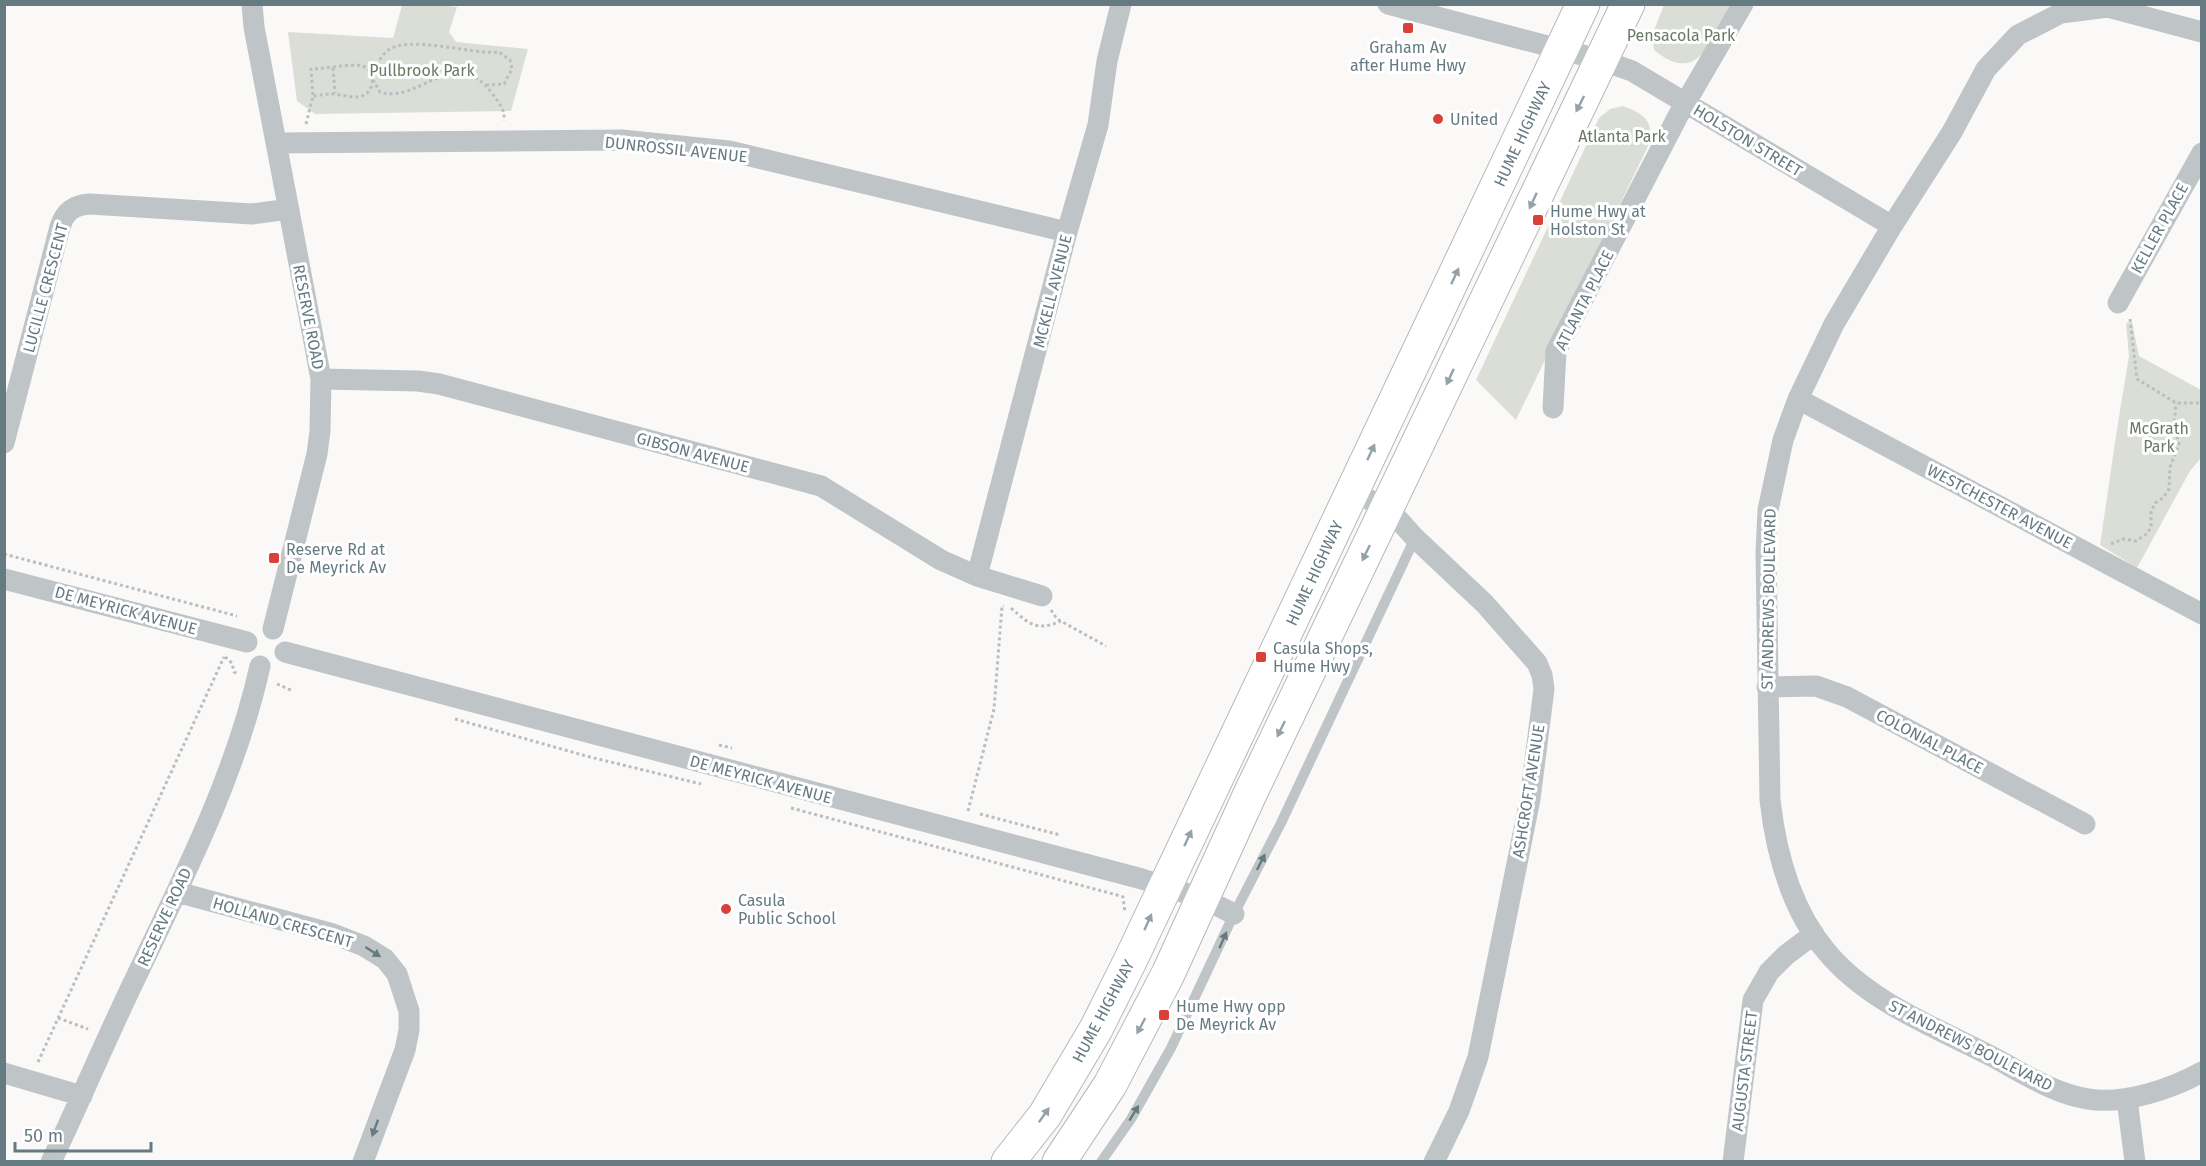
<svg xmlns="http://www.w3.org/2000/svg" width="2206" height="1166" font-family="'Fira Sans',sans-serif">
<style>
.green{fill:#dbded7}
.lines{fill:none;stroke-linecap:round;stroke-linejoin:round}
.highway-casing{stroke:#b3b9bb;stroke-width:35}
.path{stroke:#babec0;stroke-width:3;stroke-dasharray:3 3;stroke-linecap:butt}
.lane{stroke:#bfc5c7;stroke-width:10}
.street{stroke:#bfc5c7;stroke-width:21}
.highway{stroke:#fff;stroke-width:33}
.oneway{fill:#94a2a7}
.oneway2{fill:#667a81}
.poi-dot{fill:#d94038;stroke:#fff;stroke-width:2}
.labels{text-anchor:middle;stroke-width:6;stroke-linejoin:round;paint-order:stroke}
.park-label{font-size:16px;fill:#6c7965;stroke:#fff}
.poi-label{font-size:16px;fill:#667a81;stroke:#fff;text-anchor:start}
.street-label{font-size:16px;fill:#667a81;stroke:#fff}
</style>
<rect width="100%" height="100%" fill="#faf9f8"/>
<!-- green -->
<path class="green" d="M402 5 436 4 457 7 449 32 456 42 528 49 511 111 315 114 297 101 288 32 393 38Z
M1664 5H1732C1711 39 1699 87 1654 50L1652 35Z
M1623 106C1645 114 1655 122 1648 146L1516 420 1476 380 1599 118 1610 109Z
M2132 322 2139 356 2201 390V458L2190 471 2137 568 2100 545 2117 429 2129 356 2126 323Z"/>
<g class="lines">
<defs>
<path id="highway" d="M1008 1162 1045 1115 1096 1029 1131 959 1583 4
M1059 1162 1110 1085 1168 974 1250 794 1628 4"/>
</defs>
<!-- highway casing -->
<use href="#highway" class="highway-casing"/>
<!-- path -->
<path class="path" d="M333 68 335 93
M486 85 504 84 512 69 510 60 499 52C473 55 407 34 387 51 378 59 376 68 373 80L380 92C418 105 454 43 492 93 499 103 505 109 504 121
M306 124 313 96 311 69C322 69 355 63 362 66 375 69 376 89 364 95 354 100 342 94 332 94 326 94 320 95 313 96
M2130 319 2137 379 2176 403H2202
M2111 544 2123 539 2136 541 2148 533 2151 526V512L2155 503 2163 498 2169 489 2170 467 2179 444 2174 424 2176 403
M4 554 237 616
M1011 608C1029 624 1037 632 1061 621
M1051 610 1057 619 1106 646
M225 657 232 663 234 672 238 674
M277 684 293 691
M455 719 590 757 701 784
M719 745 732 748
M791 808 1117 895 1123 897 1125 913
M968 811 994 709 1002 606H1004
M980 814 1060 835
M58 1018 88 1029
M38 1062 224 657"/>
<!-- lane -->
<path class="lane" d="M1101 1162 1131 1119 1171 1048 1234 914 1281 823 1415 538"/>
<!-- street -->
<path class="street" d="M252 4 254 27 321 379 320 431 317 454 273 629
M1388 4 1601 60 1632 71 1892 226
M2202 32 2108 7 2061 13 2018 35 1986 69 1952 132 1892 226 1834 324 1798 399 1783 440 1768 510 1766 553 1770 800C1776 853 1790 908 1826 951 1868 1002 1935 1027 1993 1057 2023 1073 2054 1094 2088 1099 2124 1105 2171 1089 2202 1072
M276 143 622 140 729 151 1067 232
M2118 303 2202 153
M321 379 418 381 439 384 821 486 941 560 977 576 1042 596
M1798 399 2202 614
M1553 408 1556 351 1679 114 1743 4
M4 443 60 227C65 211 74 205 90 204L252 214 289 209
M1352 492 1388 508 1415 538 1485 604 1537 663 1542 675 1544 689 1530 799 1478 1057 1459 1111 1434 1162
M977 576 1067 232 1098 125 1107 61 1121 4
M4 579 247 642
M285 652 1142 879 1204 899 1234 914
M1767 687 1816 686 1847 697 2085 824
M177 892 333 934 364 946 385 959 397 974 409 1011V1030L405 1050 363 1162
M4 1073 82 1096
M2127 1099 2135 1162
M51 1162C80 1101 106 1039 135 979 183 878 236 775 260 666
M1733 1162 1753 1000 1769 972 1786 955 1814 934"/>
<!-- highway -->
<use href="#highway" class="highway"/>
</g>
<!-- one-way arrows -->
<defs><path id="oneway-solid" d="M-6-.8H1V-3.2L6.5 0L1 3.2V.8H-6Z" transform="scale(1.5)"/></defs>
<g class="oneway">
<use href="#oneway-solid" transform="translate(1580 104) rotate(117)"/>
<use href="#oneway-solid" transform="translate(1533 201) rotate(115)"/>
<use href="#oneway-solid" transform="translate(1455 276) rotate(-65)"/>
<use href="#oneway-solid" transform="translate(1450 377) rotate(115)"/>
<use href="#oneway-solid" transform="translate(1371 452) rotate(-65)"/>
<use href="#oneway-solid" transform="translate(1366 553) rotate(116)"/>
<use href="#oneway-solid" transform="translate(1281 729) rotate(116)"/>
<use href="#oneway-solid" transform="translate(1188 838) rotate(-65)"/>
<use href="#oneway-solid" transform="translate(1148 922) rotate(-66)"/>
<use href="#oneway-solid" transform="translate(1141 1026) rotate(118)"/>
<use href="#oneway-solid" transform="translate(1044 1115) rotate(-55)"/>
</g>
<g class="oneway2">
<use href="#oneway-solid" transform="translate(1261 862) rotate(-63)"/>
<use href="#oneway-solid" transform="translate(1223 940) rotate(-66)"/>
<use href="#oneway-solid" transform="translate(373 952) rotate(33)"/>
<use href="#oneway-solid" transform="translate(1134 1113) rotate(-59)"/>
<use href="#oneway-solid" transform="translate(375 1128) rotate(110)"/>
</g>
<!-- markers -->
<g class="poi-dot">
<rect x="1402" y="22" width="12" height="12" rx="3"/>
<circle cx="1438" cy="119" r="6"/>
<rect x="1532" y="214" width="12" height="12" rx="3"/>
<rect x="268" y="552" width="12" height="12" rx="3"/>
<rect x="1255" y="651" width="12" height="12" rx="3"/>
<circle cx="726" cy="909" r="6"/>
<rect x="1158" y="1009" width="12" height="12" rx="3"/>
</g>
<g class="labels">
<!-- park labels -->
<g class="park-label">
<text x="1681" y="41">Pensacola Park</text>
<text x="422" y="76">Pullbrook Park</text>
<text x="1622" y="142">Atlanta Park</text>
<text x="2159" y="434">McGrath<tspan x="2159" dy="18">Park</tspan></text>
</g>
<!-- poi labels -->
<g class="poi-label">
<text x="1408" y="53" text-anchor="middle">Graham Av<tspan x="1408" dy="18">after Hume Hwy</tspan></text>
<text x="1450" y="125">United</text>
<text x="1550" y="217">Hume Hwy at<tspan x="1550" dy="18">Holston St</tspan></text>
<text x="286" y="555">Reserve Rd at<tspan x="286" dy="18">De Meyrick Av</tspan></text>
<text x="1273" y="654">Casula Shops,<tspan x="1273" dy="18">Hume Hwy</tspan></text>
<text x="738" y="906">Casula<tspan x="738" dy="18">Public School</tspan></text>
<text x="1176" y="1012">Hume Hwy opp<tspan x="1176" dy="18">De Meyrick Av</tspan></text>
</g>
<!-- street labels -->
<g class="street-label">
<text transform="translate(1522 134) rotate(-65)" y="6">HUME HIGHWAY</text>
<text transform="translate(1748 140) rotate(31)" y="6">HOLSTON STREET</text>
<text transform="translate(676 149) rotate(6)" y="6">DUNROSSIL AVENUE</text>
<text transform="translate(2159 228) rotate(-61)" y="6">KELLER PLACE</text>
<text transform="translate(45 288) rotate(-75)" y="6">LUCILLE CRESCENT</text>
<text transform="translate(1052 291) rotate(-76)" y="6">MCKELL AVENUE</text>
<text transform="translate(1584 300) rotate(-63)" y="6">ATLANTA PLACE</text>
<text transform="translate(309 317) rotate(79)" y="6">RESERVE ROAD</text>
<text transform="translate(693 452) rotate(15)" y="6">GIBSON AVENUE</text>
<text transform="translate(2000 506) rotate(28)" y="6">WESTCHESTER AVENUE</text>
<text transform="translate(1314 573) rotate(-65)" y="6">HUME HIGHWAY</text>
<text transform="translate(1768 599) rotate(-89)" y="6">ST ANDREWS BOULEVARD</text>
<text transform="translate(126 610) rotate(15)" y="6">DE MEYRICK AVENUE</text>
<text transform="translate(1930 741) rotate(28)" y="6">COLONIAL PLACE</text>
<text transform="translate(761 779) rotate(15)" y="6">DE MEYRICK AVENUE</text>
<text transform="translate(1528 791) rotate(-81)" y="6">ASHCROFT AVENUE</text>
<text transform="translate(164 917) rotate(-65)" y="6">RESERVE ROAD</text>
<text transform="translate(283 922) rotate(16)" y="6">HOLLAND CRESCENT</text>
<text transform="translate(1103 1011) rotate(-62)" y="6">HUME HIGHWAY</text>
<text transform="translate(1971 1045) rotate(27)" y="6">ST ANDREWS BOULEVARD</text>
<text transform="translate(1744 1071) rotate(-83)" y="6">AUGUSTA STREET</text>
</g>
</g>
<!-- border -->
<rect width="2206" height="1166" fill="none" stroke="#667a81" stroke-width="12"/>
<!-- scale -->
<path d="M15 1142v9h136v-9" fill="none" stroke="#667a81" stroke-width="3"/>
<text x="24" y="1142" font-size="18" fill="#667a81" stroke="#ffffff" stroke-width="4.5" paint-order="stroke">50 m</text>
</svg>
